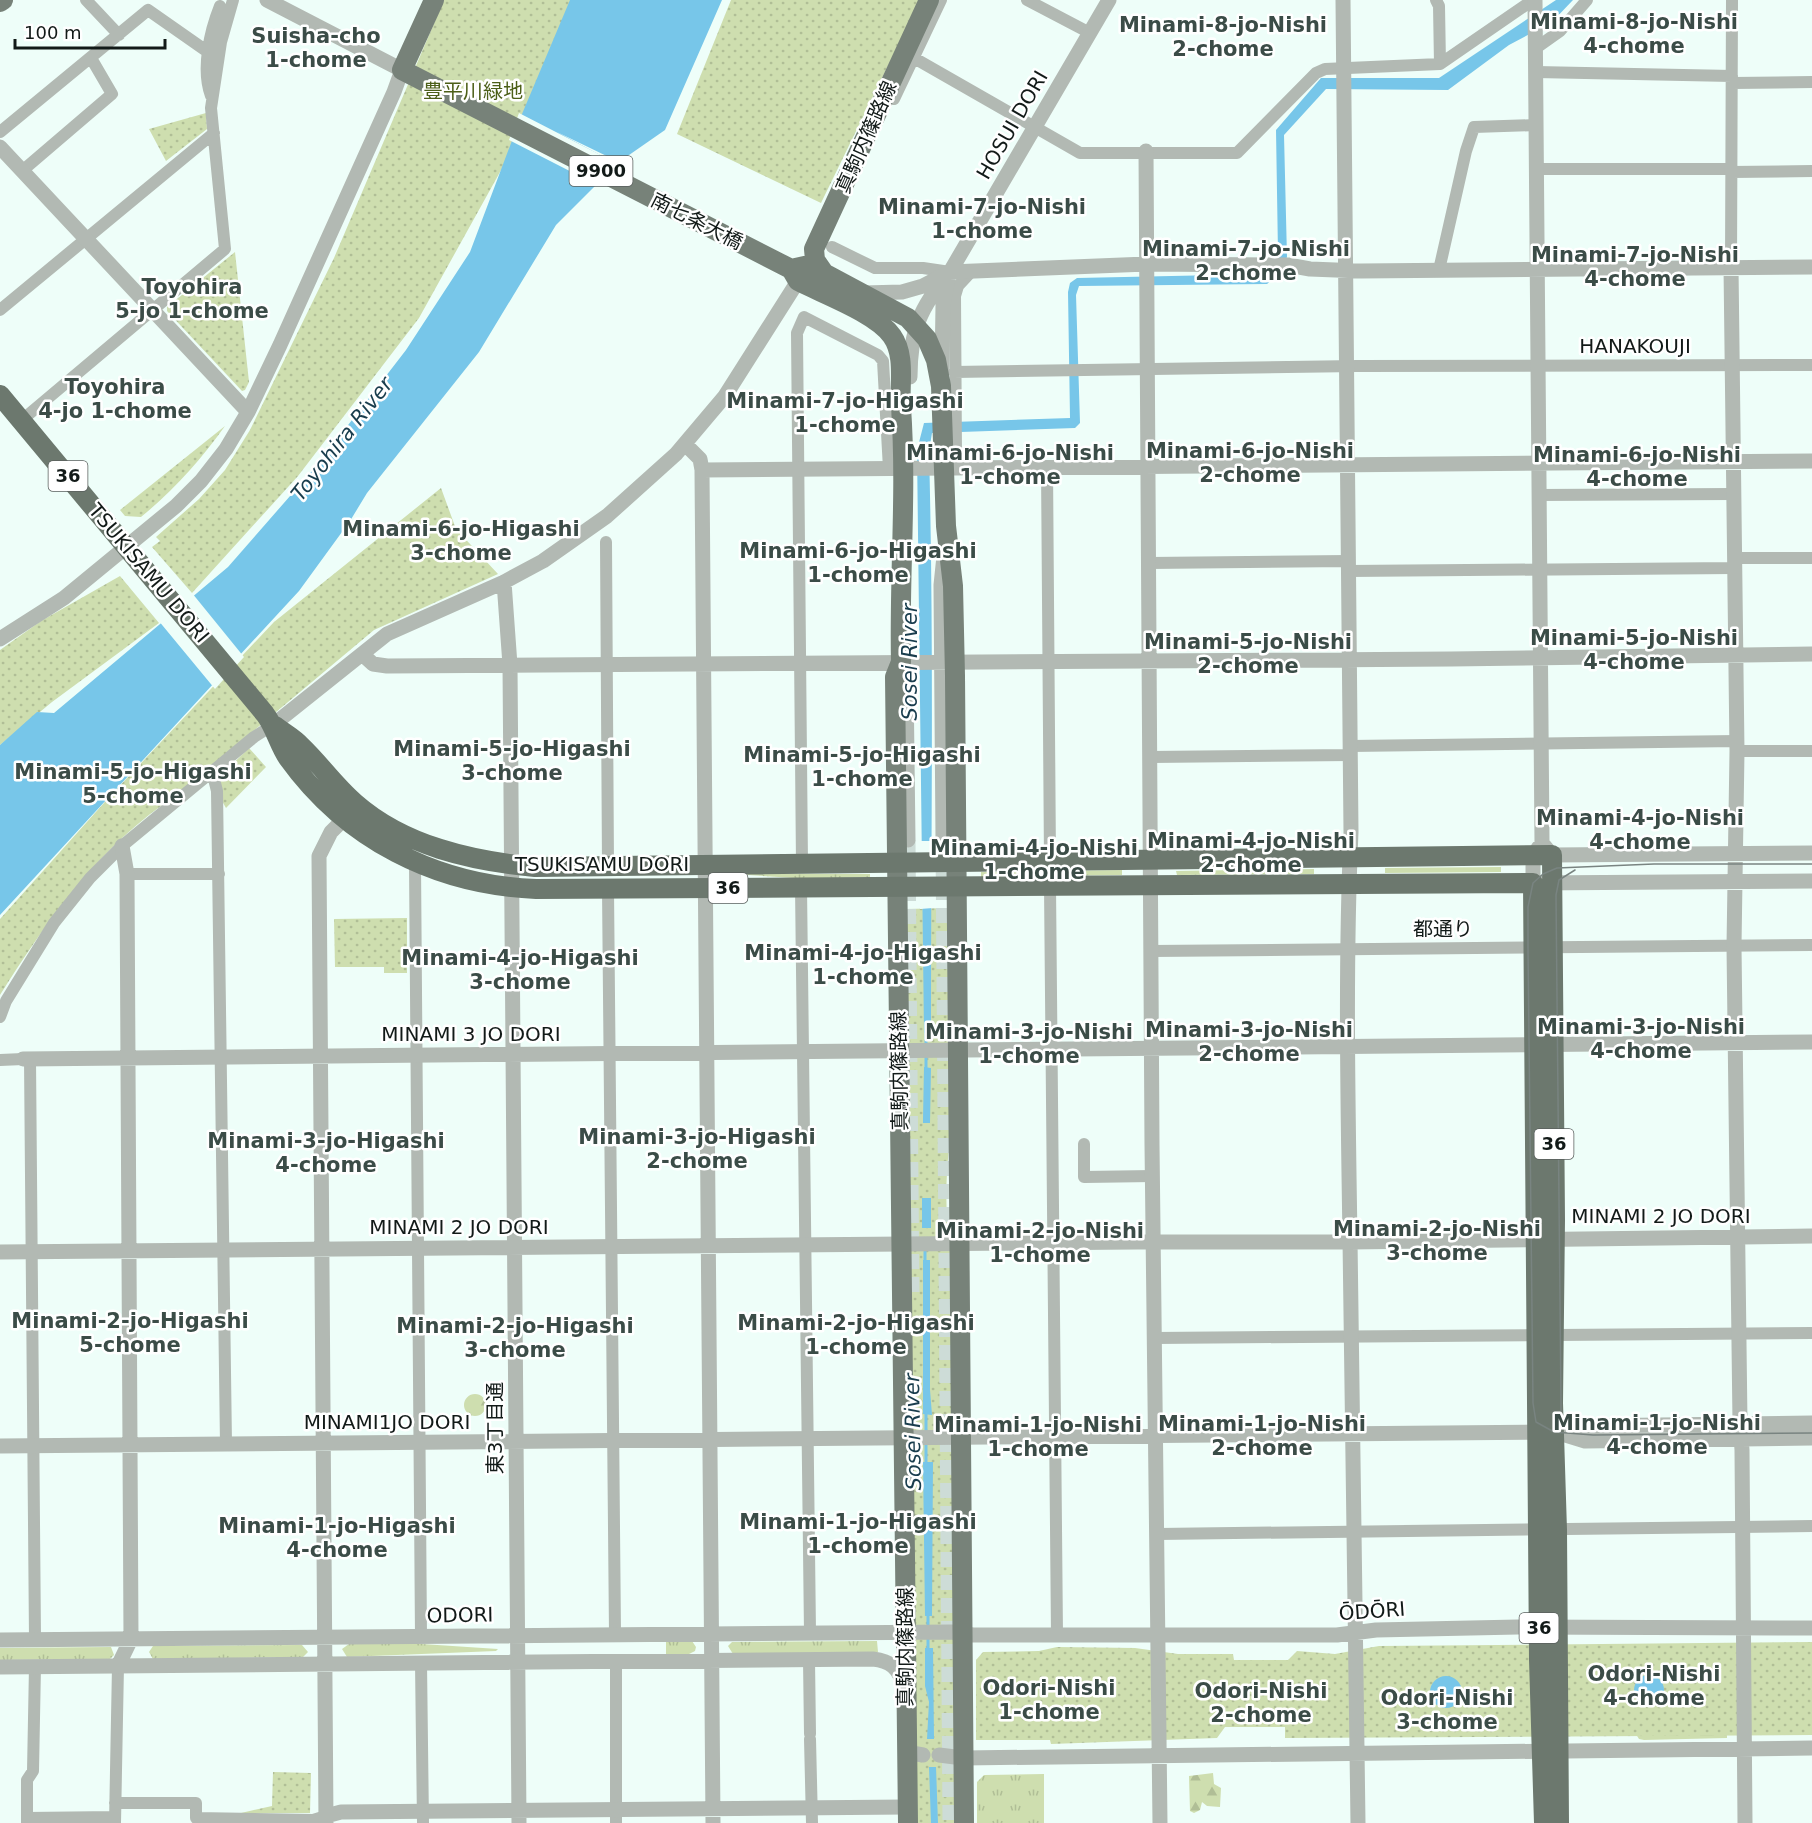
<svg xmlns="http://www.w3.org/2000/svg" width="1812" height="1823" font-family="'DejaVu Sans','Noto Sans JP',sans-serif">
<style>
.grass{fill:url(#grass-tufts)}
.forest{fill:url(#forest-firs)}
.park{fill:url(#park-dots)}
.water{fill:#77c6e9}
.pier{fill:#eefef9}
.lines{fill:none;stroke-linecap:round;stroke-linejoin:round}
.stream{stroke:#77c6e9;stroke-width:3}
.tertiary-tunnel{stroke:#cddcd7;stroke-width:15;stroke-dasharray:15 8;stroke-linecap:butt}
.minor{stroke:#b2b9b3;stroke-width:12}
.tertiary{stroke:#b2b9b3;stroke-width:15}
.primary{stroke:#778279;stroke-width:20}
.trunk{stroke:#6c786e;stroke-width:20}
.tram{stroke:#798481;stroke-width:1.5}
.labels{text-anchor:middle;stroke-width:5;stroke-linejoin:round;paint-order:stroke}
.shield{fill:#fff;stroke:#595f5d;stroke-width:1.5}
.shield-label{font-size:18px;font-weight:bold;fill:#121a18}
.park-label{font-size:20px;fill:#4c5f18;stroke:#fff}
.street-label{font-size:20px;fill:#121a18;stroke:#fff}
.neighbourhood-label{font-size:21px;font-weight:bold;fill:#3b4c47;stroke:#fff}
.water-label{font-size:21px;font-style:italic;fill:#193d4d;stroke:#fff}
</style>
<defs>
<pattern id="grass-tufts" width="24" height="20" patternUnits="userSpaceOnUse" patternTransform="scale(1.5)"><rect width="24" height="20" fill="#cedeaf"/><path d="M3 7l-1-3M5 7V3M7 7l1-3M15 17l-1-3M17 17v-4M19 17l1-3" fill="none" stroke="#b0be96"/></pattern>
<pattern id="forest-firs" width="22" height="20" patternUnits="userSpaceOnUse" patternTransform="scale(1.5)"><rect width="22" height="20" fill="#cedeaf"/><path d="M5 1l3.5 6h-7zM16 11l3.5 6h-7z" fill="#b0be96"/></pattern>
<pattern id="park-dots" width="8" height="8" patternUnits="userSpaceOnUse" patternTransform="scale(1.5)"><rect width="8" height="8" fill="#cedeaf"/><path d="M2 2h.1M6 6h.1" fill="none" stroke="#b0be96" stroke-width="1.8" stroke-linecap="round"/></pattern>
</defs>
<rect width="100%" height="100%" fill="#eefef9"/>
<!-- grass -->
<path class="grass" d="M1501 867V872L1385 873V868Z
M1314 869V874L1177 875 1176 871Z
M1122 870V875L981 877V872Z
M732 874H870V877L811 879Z
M666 1641H692L696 1647 695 1651 689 1654H666Z
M877 1641 878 1652 733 1654 728 1646 732 1642Z
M349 1644H422L498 1649 496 1651 347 1657 342 1649Z
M302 1645 308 1652 303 1657 153 1659 149 1652 153 1646Z
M111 1647 114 1655 110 1659 0 1660V1648Z
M1044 1774V1823H977V1782L984 1775Z"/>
<!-- forest -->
<path class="forest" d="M464 1405a11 11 0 1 1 22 0a11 11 0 1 1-22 0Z
M1727 1723V1738L1644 1740 1639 1739 1634 1731Z
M1213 1773 1214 1784 1221 1788 1220 1807 1207 1806 1202 1802 1200 1810 1194 1813 1190 1811 1189 1776Z"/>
<!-- park -->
<path class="park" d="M444 0H573L530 118 419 318 298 476 192 593 152 547 160 541 156 537 199 499 225 470 250 430 334 258Z
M731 0H920L821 203 677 134Z
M206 113 207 129 166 161 149 129Z
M235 252 249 382 245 390 242 391 167 311V307Z
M225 426C200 461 174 490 141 517L125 516 120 510Z
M441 488 456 529 498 574 374 630 177 795C101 844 48 919 0 995V919L112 794 274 622Z
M120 576 159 623 52 702 0 745V650L41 621Z
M249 748 266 767 226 808 222 801 220 776Z
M949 908 950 1139C945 1179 945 1218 951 1258L957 1823H913L907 1156 910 1121 905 1027 906 909Z
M407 918V973H384V967H335L334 919Z
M1812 1642V1735L1285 1738V1727H1225L1217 1738 1051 1744 1050 1740H976V1660L983 1652 1039 1651 1057 1647 1135 1648 1178 1654H1233L1234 1660H1288L1297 1651 1335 1654 1379 1646Z
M273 1772 311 1773 310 1813H241L272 1806Z"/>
<!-- water -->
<path class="water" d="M570 0H722L665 130 619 162 557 132 617 164 556 225 479 352 367 493 350 521 299 591 0 915V745L37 712 54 713 228 567 318 464 406 350 470 252 522 114Z
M1556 0H1573L1552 22 1509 45 1448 90 1326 89 1284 135 1287 257 1279 274 1267 284 1079 286 1076 295 1080 423 1075 428 932 433 929 451C934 643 931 836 931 1025V1033H924L917 450 924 423 1070 418 1068 292 1070 283 1077 278 1266 274 1278 254 1276 130 1321 78H1439Z
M924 1067 931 1068 930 1123H923V1119Z
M922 1198H931V1228H922Z
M923 1260H930V1390L932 1415 923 1414Z
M923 1462H933L932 1616H925Z
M925 1648H933L934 1739H927L929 1702 925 1686Z
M1634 1690a15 15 0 1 1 30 0a15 15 0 1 1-30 0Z
M1430 1692a16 16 0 1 1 32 0a16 16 0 1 1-32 0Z
M929 1767H936L938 1823H931Z"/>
<!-- pier -->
<path class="pier" d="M519 113 620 165 599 186 509 140Z
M192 593 244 657 215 689 158 620Z
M918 841H933V908L920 909Z"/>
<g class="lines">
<!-- stream -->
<path class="stream" d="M926 1032V1046
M926 1070V1056
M925 1262V1247
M926 1412V1433
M926 1442V1466
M928 1613V1628
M928 1637V1652"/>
<!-- tertiary-tunnel -->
<path class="tertiary-tunnel" d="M943 839 950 1823
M908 840 912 1298"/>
<!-- minor -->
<path class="minor" d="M86 0 119 35
M1027 0 1090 33
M1436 0 1439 6 1440 64
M1536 48 1560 31 1587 0
M914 58 1080 153H1237L1316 73 1325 69 1440 64 1533 0
M1536 72 1732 76
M1732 83 1812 82
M211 96C201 69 210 31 220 6
M894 99 941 0
M0 132 148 10 208 52
M1536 169H1731
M22 171 112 94 91 58
M1731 172 1812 171
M832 247 875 268H923L950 272
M1731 267 1732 0
M1439 270 1466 151 1474 127 1536 125
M0 310 214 133
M954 372 1357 366 1812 365
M22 420 225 249 211 108 221 42 233 0
M1047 467 1050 861
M945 469 956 454 955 296 958 286 971 272
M1539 495 1733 494
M606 542 608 866
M1734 558H1812
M1149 563 1348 561
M1348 571 1734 568
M1350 746 1737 741
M1737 751H1812
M1151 757 1350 755
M212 771 217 791 226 1444
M415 863 421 1636
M802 864 797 333 804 317 878 355 883 361 889 469
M127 874H219
M1050 886 1057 1635
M801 887 810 1633
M608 889 615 1634
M1151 951 1812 945
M0 1017 6 1001 54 923 90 878 122 846 254 737 273 725
M30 1059 35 1639
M0 1060 23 1059
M1084 1144V1177L1153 1176
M1155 1338 1812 1333
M1158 1534 1812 1526
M809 1660 810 1734
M616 1662V1823
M421 1663 423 1823
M810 1739 812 1823
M115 1803H196V1818L313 1820 326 1816
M27 1818 115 1817
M27 1823V1780L33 1771 35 1666
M115 1823 118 1666"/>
<!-- tertiary -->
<path class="tertiary" d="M1343 0 1351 832C1345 968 1348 1104 1350 1240 1353 1435 1357 1629 1358 1823
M1535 0 1542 843 1552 855 1812 853
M0 147 248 412
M1146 151 1152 1144 1160 1823
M1731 267 1737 751 1734 946 1740 1423 1742 1450 1745 1823
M864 293 902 292 923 286 950 272 1147 264 1288 265 1310 269 1361 271 1812 267
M942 370 943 305 949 275
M910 377C910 331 920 307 950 272L1109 0
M685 444 700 459 702 470 713 1823
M702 470 1812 461
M504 582 510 665 519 1823
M0 639 64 598 176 506 201 481 226 449 248 412 280 345 394 92 402 70 267 0
M362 654 373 664 387 666 1451 659 1812 654
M901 662 906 677 908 840
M273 725 387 634 504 582 543 561 607 516 676 454 725 396 798 281
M943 839 941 585 944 556
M1539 847 1533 856V883L1812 881
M23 1059 1812 1042
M0 1252 1137 1242H1350L1812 1236
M1554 1432 1579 1426 1812 1423
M0 1446 1546 1432 1559 1433 1585 1441 1812 1438
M0 1640 951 1632 973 1635H1337L1376 1630 1518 1627 1812 1628
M118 1666 131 1639 127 874 122 846
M0 1667 873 1659C891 1661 898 1668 904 1685
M906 1752 923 1755
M939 1755 963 1758 1812 1748
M326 1816 341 1812 907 1807
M326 1823 319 856 331 832 345 818"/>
<!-- primary -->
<path class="primary" d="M434 0 402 70 791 269
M0 2 3 0
M791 269 809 265 908 318 927 339 936 360 941 386 946 526 953 586 955 676 964 1823
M791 269 798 281C823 294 876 313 892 336 906 356 899 384 901 407 907 492 899 577 901 662L895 677 908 1823
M824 273 815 260 814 249 929 0"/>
<!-- trunk -->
<path class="trunk" d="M0 395 265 714C275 727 279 745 288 758 347 840 436 885 536 889L1533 883 1539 1660 1544 1823
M275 726C284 733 294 738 301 746 320 764 335 786 355 803 404 846 472 861 535 867L1552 855 1555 1220 1553 1403 1557 1530 1559 1823"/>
<!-- tram -->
<path class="tram" d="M1812 864H1654L1557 868 1543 874 1533 883 1528 907V948L1533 1403 1536 1422 1554 1432 1593 1435 1812 1433
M1575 870 1559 880 1556 895 1561 1403V1416L1566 1423 1582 1429"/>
</g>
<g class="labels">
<!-- shield labels -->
<g class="shield">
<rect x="569.5" y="156" width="63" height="30" rx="4.5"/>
<rect x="48.5" y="461" width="39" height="30" rx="4.5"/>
<rect x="708.5" y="873" width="39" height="30" rx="4.5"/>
<rect x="1534.5" y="1129" width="39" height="30" rx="4.5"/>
<rect x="1519.5" y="1613" width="39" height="30" rx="4.5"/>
</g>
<g class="shield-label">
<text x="601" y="177">9900</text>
<text x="68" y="482">36</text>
<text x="728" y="894">36</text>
<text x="1554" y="1150">36</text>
<text x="1539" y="1634">36</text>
</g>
<!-- park labels -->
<g class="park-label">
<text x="473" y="98">豊平川緑地</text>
</g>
<!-- street labels -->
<g class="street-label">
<text transform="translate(1012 125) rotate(-60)" y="7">HOSUI DORI</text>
<text transform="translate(866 137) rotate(-66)" y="7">真駒内篠路線</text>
<text transform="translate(697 221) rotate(27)" y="7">南七条大橋</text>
<text x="1635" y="353">HANAKOUJI</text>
<text transform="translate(149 573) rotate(50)" y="7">TSUKISAMU DORI</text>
<text x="602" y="871">TSUKISAMU DORI</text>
<text x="1443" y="936">都通り</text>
<text x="471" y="1041">MINAMI 3 JO DORI</text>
<text transform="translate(899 1071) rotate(-91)" y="7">真駒内篠路線</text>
<text x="1661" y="1223">MINAMI 2 JO DORI</text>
<text x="459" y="1234">MINAMI 2 JO DORI</text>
<text x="387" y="1429">MINAMI1JO DORI</text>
<text transform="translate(495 1428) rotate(-90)" y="7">東3丁目通</text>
<text transform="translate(1372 1611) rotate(-4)" y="7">ŌDŌRI</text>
<text transform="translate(460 1615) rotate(-1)" y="7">ODORI</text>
<text transform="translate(905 1647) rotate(-90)" y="7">真駒内篠路線</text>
</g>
<!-- neighbourhood labels -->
<g class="neighbourhood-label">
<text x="1634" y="29">Minami-8-jo-Nishi<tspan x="1634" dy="24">4-chome</tspan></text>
<text x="1223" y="32">Minami-8-jo-Nishi<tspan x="1223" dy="24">2-chome</tspan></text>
<text x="316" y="43">Suisha-cho<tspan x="316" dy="24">1-chome</tspan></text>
<text x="982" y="214">Minami-7-jo-Nishi<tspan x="982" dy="24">1-chome</tspan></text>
<text x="1246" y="256">Minami-7-jo-Nishi<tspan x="1246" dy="24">2-chome</tspan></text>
<text x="1635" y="262">Minami-7-jo-Nishi<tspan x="1635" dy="24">4-chome</tspan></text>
<text x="192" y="294">Toyohira<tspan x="192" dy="24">5-jo 1-chome</tspan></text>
<text x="115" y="394">Toyohira<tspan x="115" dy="24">4-jo 1-chome</tspan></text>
<text x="845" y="408">Minami-7-jo-Higashi<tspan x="845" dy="24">1-chome</tspan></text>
<text x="1250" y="458">Minami-6-jo-Nishi<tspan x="1250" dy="24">2-chome</tspan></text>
<text x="1010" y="460">Minami-6-jo-Nishi<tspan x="1010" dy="24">1-chome</tspan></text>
<text x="1637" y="462">Minami-6-jo-Nishi<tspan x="1637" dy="24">4-chome</tspan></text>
<text x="461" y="536">Minami-6-jo-Higashi<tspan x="461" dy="24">3-chome</tspan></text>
<text x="858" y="558">Minami-6-jo-Higashi<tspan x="858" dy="24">1-chome</tspan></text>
<text x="1634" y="645">Minami-5-jo-Nishi<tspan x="1634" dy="24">4-chome</tspan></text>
<text x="1248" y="649">Minami-5-jo-Nishi<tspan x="1248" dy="24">2-chome</tspan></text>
<text x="512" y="756">Minami-5-jo-Higashi<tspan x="512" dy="24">3-chome</tspan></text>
<text x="862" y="762">Minami-5-jo-Higashi<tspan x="862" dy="24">1-chome</tspan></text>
<text x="133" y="779">Minami-5-jo-Higashi<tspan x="133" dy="24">5-chome</tspan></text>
<text x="1640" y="825">Minami-4-jo-Nishi<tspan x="1640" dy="24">4-chome</tspan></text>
<text x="1251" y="848">Minami-4-jo-Nishi<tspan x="1251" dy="24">2-chome</tspan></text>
<text x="1034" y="855">Minami-4-jo-Nishi<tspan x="1034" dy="24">1-chome</tspan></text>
<text x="863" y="960">Minami-4-jo-Higashi<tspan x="863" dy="24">1-chome</tspan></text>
<text x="520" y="965">Minami-4-jo-Higashi<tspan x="520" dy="24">3-chome</tspan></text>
<text x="1641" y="1034">Minami-3-jo-Nishi<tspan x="1641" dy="24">4-chome</tspan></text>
<text x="1249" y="1037">Minami-3-jo-Nishi<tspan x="1249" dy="24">2-chome</tspan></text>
<text x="1029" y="1039">Minami-3-jo-Nishi<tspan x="1029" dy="24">1-chome</tspan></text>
<text x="697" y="1144">Minami-3-jo-Higashi<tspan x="697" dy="24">2-chome</tspan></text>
<text x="326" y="1148">Minami-3-jo-Higashi<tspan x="326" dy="24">4-chome</tspan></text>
<text x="1437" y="1236">Minami-2-jo-Nishi<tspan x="1437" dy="24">3-chome</tspan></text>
<text x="1040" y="1238">Minami-2-jo-Nishi<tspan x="1040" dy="24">1-chome</tspan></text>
<text x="130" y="1328">Minami-2-jo-Higashi<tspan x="130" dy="24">5-chome</tspan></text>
<text x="856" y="1330">Minami-2-jo-Higashi<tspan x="856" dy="24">1-chome</tspan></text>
<text x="515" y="1333">Minami-2-jo-Higashi<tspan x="515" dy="24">3-chome</tspan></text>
<text x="1657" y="1430">Minami-1-jo-Nishi<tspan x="1657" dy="24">4-chome</tspan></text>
<text x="1262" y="1431">Minami-1-jo-Nishi<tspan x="1262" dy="24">2-chome</tspan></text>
<text x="1038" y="1432">Minami-1-jo-Nishi<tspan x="1038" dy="24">1-chome</tspan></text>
<text x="858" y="1529">Minami-1-jo-Higashi<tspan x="858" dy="24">1-chome</tspan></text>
<text x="337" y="1533">Minami-1-jo-Higashi<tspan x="337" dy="24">4-chome</tspan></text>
<text x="1654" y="1681">Odori-Nishi<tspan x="1654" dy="24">4-chome</tspan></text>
<text x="1049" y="1695">Odori-Nishi<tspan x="1049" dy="24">1-chome</tspan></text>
<text x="1261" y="1698">Odori-Nishi<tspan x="1261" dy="24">2-chome</tspan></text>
<text x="1447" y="1705">Odori-Nishi<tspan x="1447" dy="24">3-chome</tspan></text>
</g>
<!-- water labels -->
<g class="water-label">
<text transform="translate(342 439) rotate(-52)" y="7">Toyohira River</text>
<text transform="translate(910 662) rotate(-90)" y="7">Sosei River</text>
<text transform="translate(913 1432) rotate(-91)" y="7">Sosei River</text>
</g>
</g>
<!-- scale -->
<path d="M15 39v9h150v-9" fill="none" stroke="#121a18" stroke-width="3"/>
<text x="24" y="39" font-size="18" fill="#121a18" stroke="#ffffff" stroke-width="4.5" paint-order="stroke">100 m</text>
</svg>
